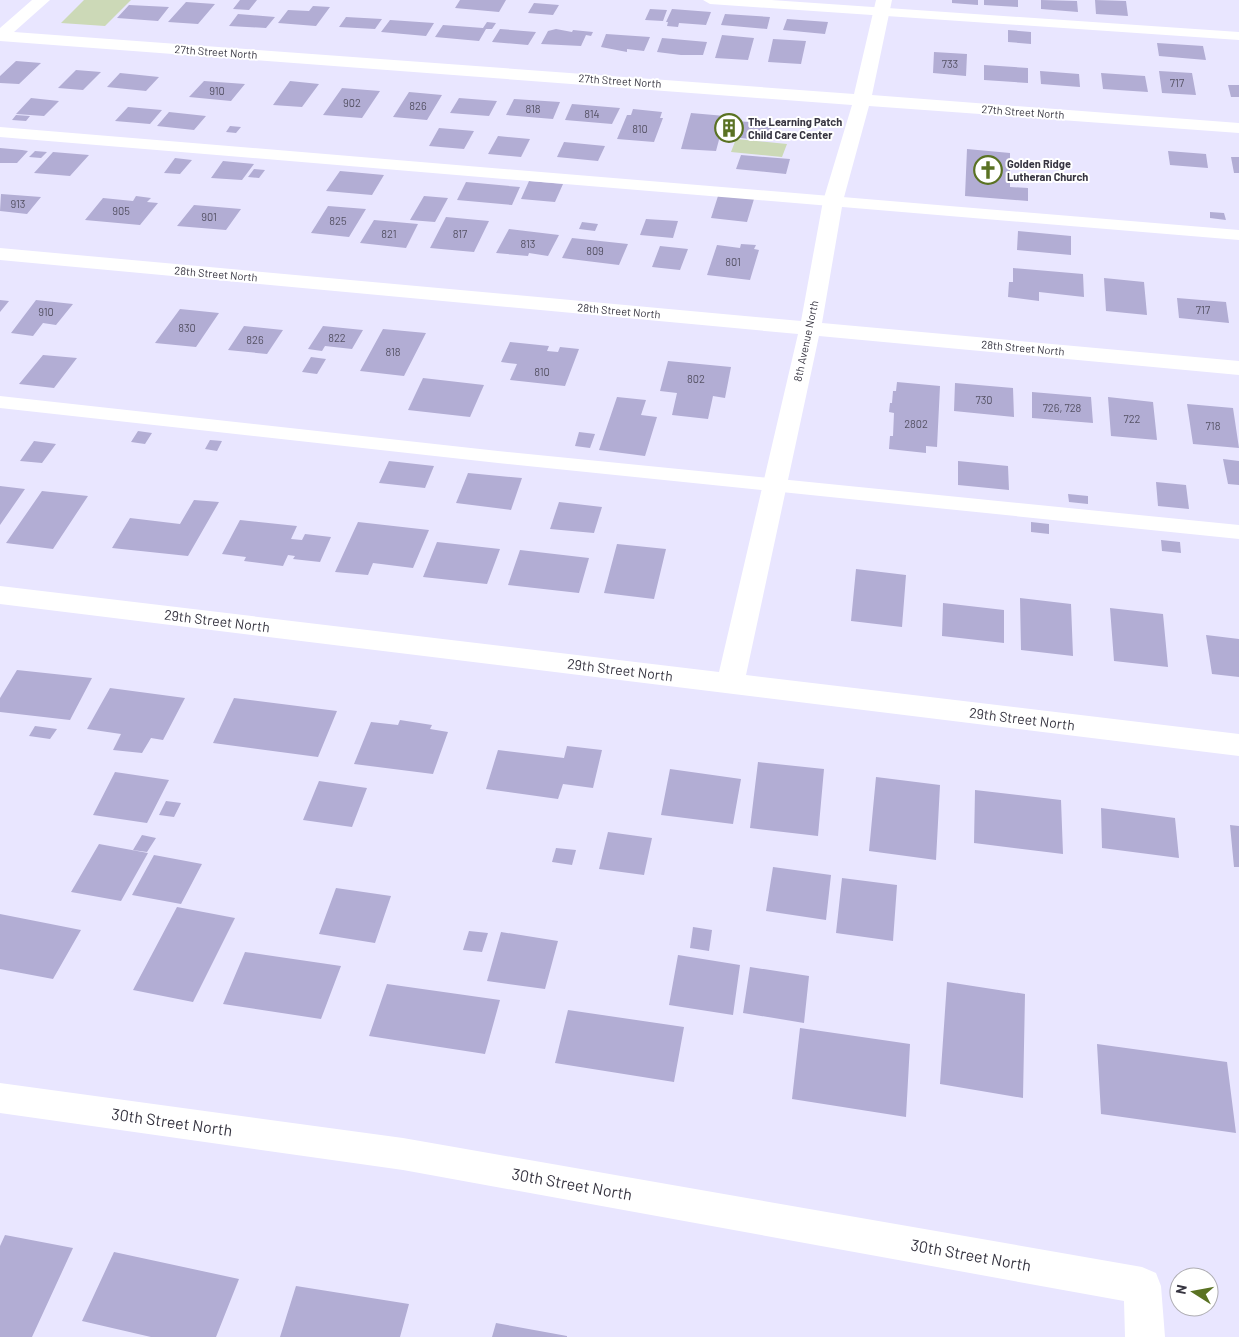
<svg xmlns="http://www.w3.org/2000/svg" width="1239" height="1337" font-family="Barlow,sans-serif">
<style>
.green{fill:#ccd9b7}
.building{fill:#b2add4}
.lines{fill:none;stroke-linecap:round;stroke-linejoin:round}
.service{fill:#fff;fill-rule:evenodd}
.minor{fill:#fff;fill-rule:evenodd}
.labels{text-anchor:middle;stroke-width:4;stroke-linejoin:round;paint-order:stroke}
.far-street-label{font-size:11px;fill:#363440;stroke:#fff}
.number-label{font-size:11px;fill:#555265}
.far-poi-label{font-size:11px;font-weight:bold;fill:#363440;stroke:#fff;text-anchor:start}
.street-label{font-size:14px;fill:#363440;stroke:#fff}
.near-street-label{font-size:16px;fill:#363440;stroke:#fff}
</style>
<rect width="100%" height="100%" fill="#e9e6ff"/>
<!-- green -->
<path class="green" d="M84 0H131L105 26 61 23Z
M736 139 787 144 782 157 731 152Z"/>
<!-- building -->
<path class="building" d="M240 0H257L249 10 233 9Z
M460 0H506L499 12 455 8Z
M952 0H978V5L952 3Z
M984 0H1018V7L984 5Z
M1041 0 1077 1 1078 12 1041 9Z
M1095 0 1126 1 1128 16 1096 14Z
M186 2 215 4 198 24 168 22Z
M534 3 559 5 553 15 528 13Z
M129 5 169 7 158 21 117 18Z
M313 6 330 7 316 26 278 23 288 10 309 11Z
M650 9 667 10 663 21 645 20Z
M672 9 711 12 706 25 679 23 678 27 667 26 668 22H666Z
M238 14 275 17 266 28 229 26Z
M725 14 770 17 767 29 721 25Z
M346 17 382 19 375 29 339 27Z
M787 19 828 22 825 34 783 30Z
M390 20 434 23 426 36 381 32Z
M487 22 496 23 492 29H486L479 41 435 37 443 25 483 28Z
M500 29 536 32 528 45 492 42Z
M556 29 572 32 573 30 593 32 591 36 586 35 581 46 541 44 548 31Z
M1008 30 1031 32V44L1008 42Z
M606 34 650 37 644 51 627 49V52L601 47Z
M722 35 754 38 748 60 715 58Z
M662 38 707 42 703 55H681L657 52Z
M773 39 806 41 801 64 768 62Z
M1157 43 1203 46 1206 60 1159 56Z
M934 52 967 54 966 76 933 73Z
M16 61 41 63 19 84 0 83V76Z
M984 65 1028 68V83L984 80Z
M76 70 101 72 83 90 58 88Z
M1040 71 1079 74 1080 87 1041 84Z
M1159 71 1192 73 1196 95 1162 93Z
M120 73 159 77 146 91 107 87Z
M1101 73 1145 76 1148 92 1103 89Z
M204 81 245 84 231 101 189 97Z
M290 81 319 84 302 107 273 105Z
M1228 85H1239V97H1231Z
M342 88 380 91 362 118 323 115Z
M409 92 442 95 427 120 393 117Z
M31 98 59 101 44 116 16 114Z
M459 98 497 101 489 116 450 113Z
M514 99 560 102 553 119 506 115Z
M572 104 620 108 612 124 565 120Z
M128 107 162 110 150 124 115 121Z
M633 109 662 112 660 118H663L654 142 617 139 627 115H631Z
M169 112 206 116 194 130 157 126Z
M691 113 725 116 724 120 772 124 770 133H774L772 141 720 136 716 151 681 149Z
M16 115 30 116 26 121 12 120Z
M230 126 241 127 236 133 226 132Z
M439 128 474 131 464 149 429 146Z
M498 136 530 139 521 157 488 154Z
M564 142 605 146 598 161 557 157Z
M0 148 22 150 28 151 17 163H0Z
M967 149 1010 153V187L1028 188V201L965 196Z
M35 151 47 152 41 158 29 157Z
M1168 151 1206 154 1208 168 1170 165Z
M53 152 89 155 70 176 34 173Z
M741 155 790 159 786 174 736 169Z
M1231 157H1239V173H1234Z
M175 158 192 160 180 174 164 173Z
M223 161 254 164 242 180 211 178Z
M254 169 265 170 259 178 248 177Z
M340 171 384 175 372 195 326 191Z
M529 181 563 184 555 202 521 199Z
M466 182 520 187 512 205 457 200Z
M1 194 41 197 27 214 0 211Z
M136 196 151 198 147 202 158 203 140 225 85 220 103 198 133 201Z
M424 196 448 198 435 222 410 220Z
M718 196 754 199 747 222 711 218Z
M194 205 241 209 226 230 177 226Z
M328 206 366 209 349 237 311 233Z
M1210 212 1224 213 1226 220 1210 218Z
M446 217 489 221 474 252 430 248Z
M646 219 678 221 673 238 640 235Z
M374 220 418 224 406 248 360 243Z
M582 222 598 224 595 231 579 229Z
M509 229 559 235 548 256 529 253 528 256 496 253Z
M1018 231 1071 236V255L1017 250Z
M572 238 628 244 619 265 562 258Z
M741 244 756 245 754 249 759 250 750 280 707 275 717 245 740 248Z
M660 246 688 249 680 270 652 267Z
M1013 268 1083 274 1084 297 1039 292V301L1008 297 1009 282H1013Z
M1104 278 1144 282 1147 315 1106 311Z
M1177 298 1226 302 1229 323 1179 318Z
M0 300 9 301 0 312Z
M36 300 73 304 56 325 43 323 33 336 11 333Z
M180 309 219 313 196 347 155 343Z
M244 326 283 330 267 354 228 350Z
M323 326 363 330 352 349 325 346 322 351 308 349Z
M383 329 426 333 404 376 360 371Z
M510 342 549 346 547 351 558 352 560 347 579 349 565 386 510 380 517 364 501 362Z
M43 355 77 358 54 388 19 384Z
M311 357 326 359 317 374 302 372Z
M668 361 731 367 725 398 713 396 708 419 672 415 677 393 660 391Z
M423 378 484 385 470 417 408 410Z
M897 382 940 386 937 447 926 446V453L889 449 890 436H893L894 413 889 412 890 403H892L893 391H896Z
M955 383 1013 388 1014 417 954 411Z
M1032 392 1091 397 1093 423 1032 418Z
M617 397 646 400 641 415 657 417 645 456 599 450Z
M1108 397 1153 402 1157 440 1111 436Z
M1187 404 1233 408 1239 448 1193 444Z
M138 431 152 433 145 444 131 442Z
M579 432 595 434 590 448 575 446Z
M210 440 222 441 217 451 205 449Z
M34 441 56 444 42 463 20 461Z
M1223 459 1239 461V485L1228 484Z
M389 461 434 466 425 488 379 483Z
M958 461 1008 466 1009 490 958 485Z
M468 473 522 478 511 510 456 503Z
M1156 482 1186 485 1189 509 1158 506Z
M0 486 25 489 0 525Z
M42 491 88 496 53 549 6 543Z
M1068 494 1088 496V504L1069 502Z
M194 500 219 502 188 556 112 548 130 518 180 524Z
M559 502 602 507 594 533 550 529Z
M240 520 297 526 291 539 302 540 305 534 331 537 320 562 293 559 295 556 288 555 283 566 244 561 246 557 222 554Z
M358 522 429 530 413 568 373 563 368 575 335 572Z
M1031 522 1049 524V534L1031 532Z
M1161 540 1180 542 1181 553 1162 551Z
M437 542 500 549 487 584 423 577Z
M617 544 666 549 654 599 604 593Z
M520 550 589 558 579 593 508 585Z
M856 569 906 575 902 627 851 621Z
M1020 598 1071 604 1073 656 1021 650Z
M943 603 1004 610V643L942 636Z
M1110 608 1163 614 1168 667 1114 661Z
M1206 635 1239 639V677L1212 674Z
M17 670 92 678 70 720 0 712V698Z
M110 688 185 698 163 740 151 738 142 753 113 750 121 734 87 729Z
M234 698 337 711 318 757 213 743Z
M400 720 432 725 430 729 448 732 433 774 354 764 371 722 398 725Z
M35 726 57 729 50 739 29 736Z
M567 746 602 750 593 788 563 784 558 799 486 789 498 750 564 758Z
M758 762 824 769 818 836 750 828Z
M670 769 741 779 733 824 661 815Z
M115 772 169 780 147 823 93 815Z
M876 777 940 785 936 860 869 851Z
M319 781 367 788 352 827 303 820Z
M975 790 1061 800 1063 854 974 843Z
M166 801 181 803 174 817 159 815Z
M1101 808 1175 818 1179 858 1102 848Z
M1230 825 1239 826V867H1234Z
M608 832 652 838 644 875 599 869Z
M142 835 156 838 147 852 133 850Z
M99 844 148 853 121 901 71 892Z
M556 848 576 850 572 865 552 862Z
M154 855 202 864 181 904 132 895Z
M773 867 831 875 826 920 766 911Z
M842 878 897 885 893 941 836 933Z
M336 888 391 896 375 943 319 934Z
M177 907 235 918 193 1002 133 990Z
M0 914 81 930 53 979 0 969Z
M693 927 712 930 709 951 690 948Z
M469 931 488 933 482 952 463 950Z
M501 932 558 941 545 989 487 981Z
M245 952 341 966 321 1019 223 1004Z
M678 955 740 965 733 1015 669 1005Z
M750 967 809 976 804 1023 743 1013Z
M947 982 1025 994 1023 1098 940 1084Z
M387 984 500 1000 485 1054 369 1036Z
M568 1010 684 1027 674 1082 555 1063Z
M800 1028 910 1044 906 1117 792 1099Z
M1097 1044 1227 1062 1236 1133 1101 1114Z
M5 1235 73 1248 32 1337H0V1246Z
M114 1252 239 1279 216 1337H151L82 1321Z
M296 1286 409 1304 400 1337H280Z
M496 1323 567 1336V1337H492Z"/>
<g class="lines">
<!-- service -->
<path class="service" d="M703 0H771L1239 32V40L710 4Z
M0 127 1239 230V240L0 137Z
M0 396 498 451 1239 525V539L498 463 0 408Z"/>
<!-- minor -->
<path class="minor" d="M32 0H50L14 32 854 94 876 0H892L872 95 1239 123V133L869 106 843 201 822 323 1239 361V375L819 336 746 675 1239 734V756L0 604V586L719 672 798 334 0 260V248L801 321 823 201 852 105 0 41V28Z
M0 1083 403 1138 1142 1267 1156 1273 1161 1286 1165 1337H1125L1124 1301 403 1170 0 1113Z"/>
</g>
<!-- icons -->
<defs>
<symbol id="building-ring" viewBox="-11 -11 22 22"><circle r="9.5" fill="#fff" stroke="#5a7223" stroke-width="1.5"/><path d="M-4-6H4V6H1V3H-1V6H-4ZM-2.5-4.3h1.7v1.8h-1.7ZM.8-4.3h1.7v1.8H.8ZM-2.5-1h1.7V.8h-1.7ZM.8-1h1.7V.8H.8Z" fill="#5a7223"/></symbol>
<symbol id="church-ring" viewBox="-11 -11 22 22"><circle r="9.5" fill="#fff" stroke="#5a7223" stroke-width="1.5"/><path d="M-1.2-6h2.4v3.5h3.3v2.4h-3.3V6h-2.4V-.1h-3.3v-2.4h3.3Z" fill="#5a7223"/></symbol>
</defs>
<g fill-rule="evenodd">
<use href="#building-ring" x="713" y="112" width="32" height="32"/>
<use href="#church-ring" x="972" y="154" width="32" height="32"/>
</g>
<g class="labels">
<!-- far-street labels -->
<g class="far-street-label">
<text transform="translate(216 52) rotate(4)" y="4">27th Street North</text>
<text transform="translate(620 81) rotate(4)" y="4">27th Street North</text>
<text transform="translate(1023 112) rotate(4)" y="4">27th Street North</text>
<text transform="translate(216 274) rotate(5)" y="4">28th Street North</text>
<text transform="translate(619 311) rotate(5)" y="4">28th Street North</text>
<text transform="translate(806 341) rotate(-78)" y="4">8th Avenue North</text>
<text transform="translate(1023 348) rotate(5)" y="4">28th Street North</text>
</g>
<!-- number labels -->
<g class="number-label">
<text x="950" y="68">733</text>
<text x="1177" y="87">717</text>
<text x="217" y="95">910</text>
<text x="352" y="107">902</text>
<text x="418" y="110">826</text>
<text x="533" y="113">818</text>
<text x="592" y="118">814</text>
<text x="640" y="133">810</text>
<text x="18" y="208">913</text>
<text x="121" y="215">905</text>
<text x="209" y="221">901</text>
<text x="338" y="225">825</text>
<text x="389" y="238">821</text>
<text x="460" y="238">817</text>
<text x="528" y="248">813</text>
<text x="595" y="255">809</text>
<text x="733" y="266">801</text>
<text x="1203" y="314">717</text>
<text x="46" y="316">910</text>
<text x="187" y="332">830</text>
<text x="337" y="342">822</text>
<text x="255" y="344">826</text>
<text x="393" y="356">818</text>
<text x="542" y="376">810</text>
<text x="696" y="383">802</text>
<text x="984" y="404">730</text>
<text x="1062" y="412">726, 728</text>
<text x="1132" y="423">722</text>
<text x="916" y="428">2802</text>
<text x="1213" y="430">718</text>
</g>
<!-- far-poi labels -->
<g class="far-poi-label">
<text x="748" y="126">The Learning Patch<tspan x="748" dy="13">Child Care Center</tspan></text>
<text x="1007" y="168">Golden Ridge<tspan x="1007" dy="13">Lutheran Church</tspan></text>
</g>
<!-- street labels -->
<g class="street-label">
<text transform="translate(217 621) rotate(7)" y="5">29th Street North</text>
<text transform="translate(620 670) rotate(7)" y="5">29th Street North</text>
<text transform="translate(1022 719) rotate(7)" y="5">29th Street North</text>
</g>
<!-- near-street labels -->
<g class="near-street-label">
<text transform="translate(172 1122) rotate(8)" y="6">30th Street North</text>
<text transform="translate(572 1184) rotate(10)" y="6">30th Street North</text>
<text transform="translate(971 1255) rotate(10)" y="6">30th Street North</text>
</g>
</g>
<!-- north arrow -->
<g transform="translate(1194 1292) rotate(281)"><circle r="24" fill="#ffffff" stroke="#afaeb3"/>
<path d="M0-4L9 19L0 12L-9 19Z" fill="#5a7223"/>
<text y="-8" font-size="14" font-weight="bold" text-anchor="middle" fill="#363440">N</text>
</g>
</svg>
